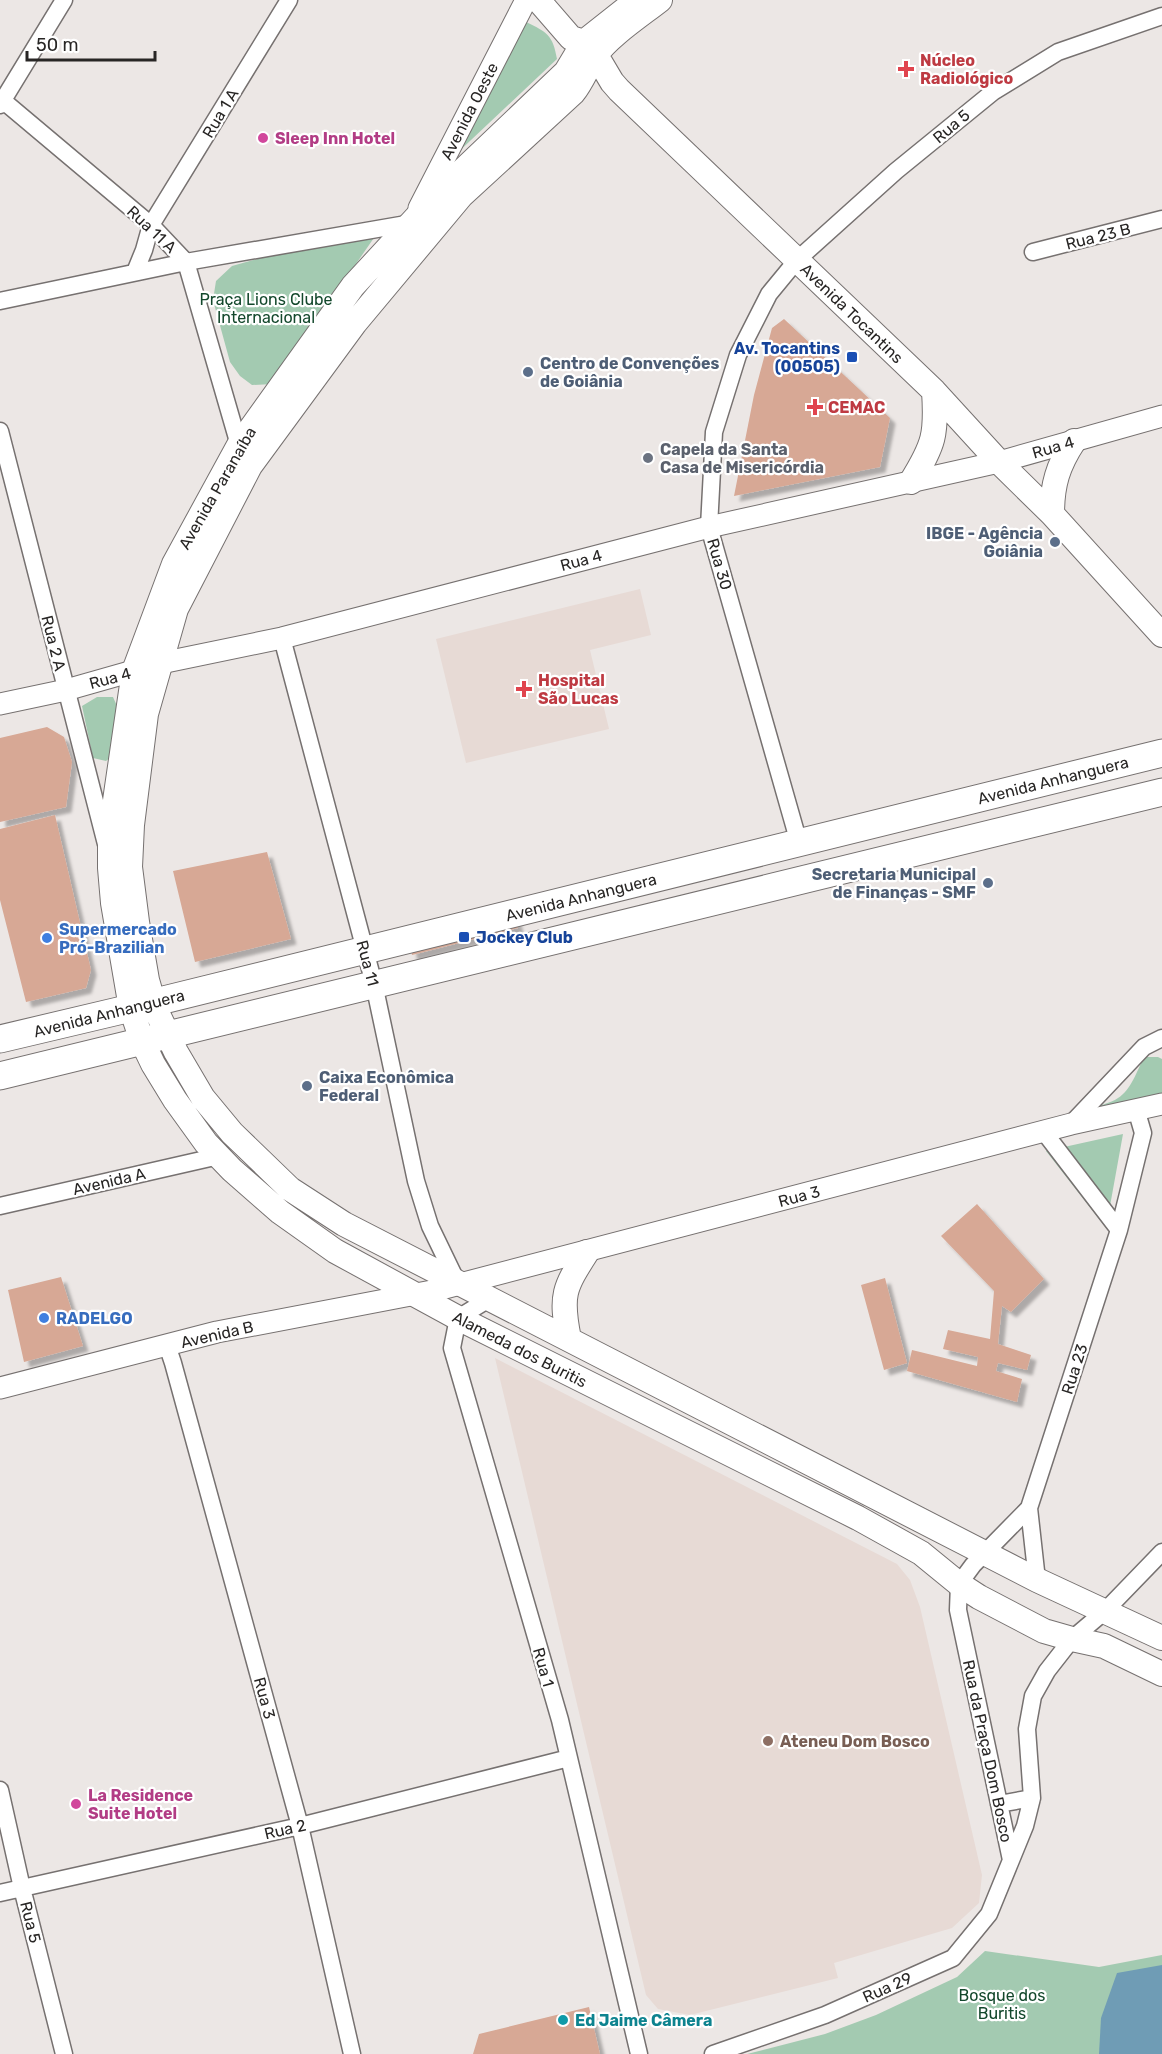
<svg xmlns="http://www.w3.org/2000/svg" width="1162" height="2054" font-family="Rubik,sans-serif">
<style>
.built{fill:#e7dad5}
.green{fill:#a3cab1}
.water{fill:#6f9cb5}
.building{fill:#d7a895;filter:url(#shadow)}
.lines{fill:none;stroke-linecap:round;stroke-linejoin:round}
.minor-casing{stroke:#767170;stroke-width:19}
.tertiary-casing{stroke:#767170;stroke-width:23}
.secondary-casing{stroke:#767170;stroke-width:26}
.primary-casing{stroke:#767170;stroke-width:29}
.minor{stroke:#fff;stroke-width:16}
.tertiary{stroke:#fff;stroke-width:21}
.secondary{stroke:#fff;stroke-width:24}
.primary{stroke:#fff;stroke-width:27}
.health-dot{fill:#e0444e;stroke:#fff;stroke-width:2}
.hotel-dot{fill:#d1479c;stroke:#fff;stroke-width:2}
.transit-dot{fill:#1a4fb4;stroke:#fff;stroke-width:2}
.service-dot{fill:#5c6f8a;stroke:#fff;stroke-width:2}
.worship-dot{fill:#6b7280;stroke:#fff;stroke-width:2}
.shop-dot{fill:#3f7fe0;stroke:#fff;stroke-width:2}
.education-dot{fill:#8d6e63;stroke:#fff;stroke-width:2}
.culture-dot{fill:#0f9aa8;stroke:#fff;stroke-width:2}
.labels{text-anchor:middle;stroke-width:4.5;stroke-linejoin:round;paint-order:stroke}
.health-label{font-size:16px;font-weight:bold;fill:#be3a42;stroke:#fff;text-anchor:start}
.street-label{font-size:16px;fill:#282625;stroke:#fff}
.hotel-label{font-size:16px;font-weight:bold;fill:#b23c85;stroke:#fff;text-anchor:start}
.park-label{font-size:16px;fill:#13482c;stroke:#fff}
.transit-label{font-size:16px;font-weight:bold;fill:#164399;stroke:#fff;text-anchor:end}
.service-label{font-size:16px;font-weight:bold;fill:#4e5e75;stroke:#fff;text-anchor:start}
.worship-label{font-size:16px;font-weight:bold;fill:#5b616d;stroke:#fff;text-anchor:start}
.shop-label{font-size:16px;font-weight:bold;fill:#366cbe;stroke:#fff;text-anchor:start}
.education-label{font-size:16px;font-weight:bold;fill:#785e54;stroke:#fff;text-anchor:start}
.culture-label{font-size:16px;font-weight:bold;fill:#0d838f;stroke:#fff;text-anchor:start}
</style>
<defs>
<filter id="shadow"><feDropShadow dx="5.5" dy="5.5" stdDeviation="1.5" flood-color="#0004"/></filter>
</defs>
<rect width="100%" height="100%" fill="#ece7e5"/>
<!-- built -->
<path class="built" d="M640 589 651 635 590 650 609 729 466 763 436 639Z
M495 1358 897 1564 910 1580 920 1607 982 1875 979 1903 952 1928 834 1963 838 1978 690 2015 658 2009 646 1995Z"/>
<!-- green -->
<path class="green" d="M526 22C547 32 553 35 557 59L453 157Z
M378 232 273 384 252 385 240 376 230 362 213 300 216 281 232 266 315 243Z
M97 697H113L117 706 111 757 106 761 93 758 82 706Z
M1144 1057H1158L1162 1059V1096L1093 1112C1099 1103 1110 1104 1118 1098 1131 1090 1137 1071 1144 1057Z
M1123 1134 1106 1228 1046 1151Z
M985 1951 1099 1967 1162 1955V2054H747L825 2034 876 2015 957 1977Z"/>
<!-- water -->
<path class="water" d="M1162 1965V2054H1099L1101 2018 1117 1973Z"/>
<!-- building -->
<path class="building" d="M784 319 890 418 880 467 734 496 754 395 772 328Z
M47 727 64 737 72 762 66 807 0 822V738Z
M55 815 91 970 86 988 26 1002 0 900V829Z
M267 852 291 939 195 962 173 871Z
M516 919 518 928 412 955 410 945Z
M977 1204 1044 1279 1011 1312 1002 1306 998 1344 1031 1355 1027 1370 998 1363 996 1371 1022 1379 1017 1402 907 1371 912 1350 977 1366 978 1357 943 1349 948 1330 990 1339 994 1291 941 1236Z
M61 1277 83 1346 24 1362 8 1290Z
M885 1278 907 1363 884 1370 861 1285Z
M589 2007 600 2054H473L479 2034Z"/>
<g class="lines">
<defs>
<path id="minor" d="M0 98 151 225 186 262 239 445
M0 105 64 0
M1033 252 1162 219
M135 272 144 250 151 225 289 0
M0 301 186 262 412 223
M0 431 106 844
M282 638 374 984 416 1181 430 1226 458 1284
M799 843 709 527 714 432 738 355 769 294 797 260 896 171 993 92 1058 52 1162 16
M1071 1124 1144 1047 1162 1038
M1044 1132 1119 1230
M0 1206 219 1156
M489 1299 458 1318 452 1348 560 1720 639 2054
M167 1345 173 1363 300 1826 352 2054
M1037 1580 1029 1508 1119 1230 1143 1133 1136 1109
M0 1790 22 1888 64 2054
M999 1804 1032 1798
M1011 1860 958 1610 959 1584 973 1565 1029 1508
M0 1893 300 1826 569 1758
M713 2054 825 2015 953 1958 989 1914 1025 1826 1032 1798 1027 1729 1033 1696 1047 1671 1072 1639 1105 1611 1162 1552"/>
<path id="tertiary" d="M419 208 526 0
M0 704 66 690 161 663 282 638 709 527 999 462 1162 416
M0 1388 217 1332 437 1290 1071 1124 1162 1104"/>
<path id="secondary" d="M538 0 571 38 584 42 596 55 612 82 619 90 934 391 999 462 1052 514 1162 635
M637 0 584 42 566 72 438 194 353 286 239 445 174 564 134 671 110 835V868L113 903 131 1008 142 1041 153 1064 175 1100 206 1143 232 1170 280 1212 335 1251 458 1318 858 1518 921 1553 959 1584 979 1597 1044 1631 1072 1639 1104 1646 1162 1674
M660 0C641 15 609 36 595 56 587 68 582 82 573 93L461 196 355 323 250 466 176 609 146 714 132 825 130 867 137 922 147 980 155 1008 176 1052 203 1098 232 1133 290 1189 344 1224 1037 1580 1162 1638
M911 482C934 445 937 434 934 391
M1052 514C1052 485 1058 465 1074 441
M569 1339C560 1295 564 1288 587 1252"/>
<path id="primary" d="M0 1039 131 1008 1162 753
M0 1076 1162 792"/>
</defs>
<!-- minor casing -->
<use href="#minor" class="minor-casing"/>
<!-- tertiary casing -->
<use href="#tertiary" class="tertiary-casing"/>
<!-- secondary casing -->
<use href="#secondary" class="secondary-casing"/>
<!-- primary casing -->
<use href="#primary" class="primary-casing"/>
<!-- minor -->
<use href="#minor" class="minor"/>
<!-- tertiary -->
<use href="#tertiary" class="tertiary"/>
<!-- secondary -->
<use href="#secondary" class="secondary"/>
<!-- primary -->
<use href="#primary" class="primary"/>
</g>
<!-- markers -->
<g class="health-dot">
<path d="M903 60h6v6h6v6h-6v6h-6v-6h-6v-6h6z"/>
<path d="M812 398h6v6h6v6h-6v6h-6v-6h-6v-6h6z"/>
<path d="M521 680h6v6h6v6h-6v6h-6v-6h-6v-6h6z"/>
</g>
<g class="hotel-dot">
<circle cx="263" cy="138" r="6"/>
<circle cx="76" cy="1804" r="6"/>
</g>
<g class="transit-dot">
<rect x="846" y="351" width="12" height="12" rx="3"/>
<rect x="458" y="931" width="12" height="12" rx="3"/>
</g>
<g class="service-dot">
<circle cx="528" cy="372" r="6"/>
<circle cx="1055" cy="542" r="6"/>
<circle cx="988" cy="883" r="6"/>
<circle cx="307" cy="1086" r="6"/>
</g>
<circle class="worship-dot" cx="648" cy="458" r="6"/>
<g class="shop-dot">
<circle cx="47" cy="938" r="6"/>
<circle cx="44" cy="1318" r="6"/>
</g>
<circle class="education-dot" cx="768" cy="1741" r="6"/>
<circle class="culture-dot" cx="563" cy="2020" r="6"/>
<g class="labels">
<!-- health labels -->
<g class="health-label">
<text x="920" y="66">Núcleo<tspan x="920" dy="18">Radiológico</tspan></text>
<text x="828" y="413">CEMAC</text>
<text x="538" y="686">Hospital<tspan x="538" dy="18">São Lucas</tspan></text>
</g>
<!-- street labels -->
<g class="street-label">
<text transform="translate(469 111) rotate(-63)" y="6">Avenida Oeste</text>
<text transform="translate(220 113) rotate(-59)" y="6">Rua 1 A</text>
<text transform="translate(951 126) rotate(-40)" y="6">Rua 5</text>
<text transform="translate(152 229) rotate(43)" y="6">Rua 11 A</text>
<text transform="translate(1098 236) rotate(-14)" y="6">Rua 23 B</text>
<text transform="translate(852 313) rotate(44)" y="6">Avenida Tocantins</text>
<text transform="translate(1053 447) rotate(-16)" y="6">Rua 4</text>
<text transform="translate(217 488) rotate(-60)" y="6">Avenida Paranaíba</text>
<text transform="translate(581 560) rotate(-15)" y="6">Rua 4</text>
<text transform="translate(720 564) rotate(74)" y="6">Rua 30</text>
<text transform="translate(54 643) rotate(76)" y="6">Rua 2 A</text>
<text transform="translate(110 678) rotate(-15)" y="6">Rua 4</text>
<text transform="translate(1053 780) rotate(-14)" y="6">Avenida Anhanguera</text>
<text transform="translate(581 897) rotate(-14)" y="6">Avenida Anhanguera</text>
<text transform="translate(368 963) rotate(75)" y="6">Rua 11</text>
<text transform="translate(109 1013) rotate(-14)" y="6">Avenida Anhanguera</text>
<text transform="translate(109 1181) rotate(-13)" y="6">Avenida A</text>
<text transform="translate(799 1196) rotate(-15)" y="6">Rua 3</text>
<text transform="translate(217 1334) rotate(-13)" y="6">Avenida B</text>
<text transform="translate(520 1349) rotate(27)" y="6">Alameda dos Buritis</text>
<text transform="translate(1074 1369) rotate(-72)" y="6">Rua 23</text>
<text transform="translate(544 1667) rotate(74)" y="6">Rua 1</text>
<text transform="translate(265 1698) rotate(75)" y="6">Rua 3</text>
<text transform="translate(988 1751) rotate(78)" y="6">Rua da Praça Dom Bosco</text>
<text transform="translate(285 1829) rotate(-13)" y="6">Rua 2</text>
<text transform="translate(31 1922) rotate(76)" y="6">Rua 5</text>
<text transform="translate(887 1987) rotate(-24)" y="6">Rua 29</text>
</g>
<!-- hotel labels -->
<g class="hotel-label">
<text x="275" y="144">Sleep Inn Hotel</text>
<text x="88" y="1801">La Residence<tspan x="88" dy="18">Suite Hotel</tspan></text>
</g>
<!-- park labels -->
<g class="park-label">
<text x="266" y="305">Praça Lions Clube<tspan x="266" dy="18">Internacional</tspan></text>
<text x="1002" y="2001">Bosque dos<tspan x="1002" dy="18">Buritis</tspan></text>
</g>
<!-- transit labels -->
<g class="transit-label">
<text x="840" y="354">Av. Tocantins<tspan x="840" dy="18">(00505)</tspan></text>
<text x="476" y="943" text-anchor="start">Jockey Club</text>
</g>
<!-- service labels -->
<g class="service-label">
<text x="540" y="369">Centro de Convenções<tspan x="540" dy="18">de Goiânia</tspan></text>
<text x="1043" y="539" text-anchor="end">IBGE - Agência<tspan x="1043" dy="18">Goiânia</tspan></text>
<text x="976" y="880" text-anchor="end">Secretaria Municipal<tspan x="976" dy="18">de Finanças - SMF</tspan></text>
<text x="319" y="1083">Caixa Econômica<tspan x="319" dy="18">Federal</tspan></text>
</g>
<!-- worship labels -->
<g class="worship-label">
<text x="660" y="455">Capela da Santa<tspan x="660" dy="18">Casa de Misericórdia</tspan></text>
</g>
<!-- shop labels -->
<g class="shop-label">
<text x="59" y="935">Supermercado<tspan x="59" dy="18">Pró-Brazilian</tspan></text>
<text x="56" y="1324">RADELGO</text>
</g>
<!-- education labels -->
<g class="education-label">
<text x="780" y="1747">Ateneu Dom Bosco</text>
</g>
<!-- culture labels -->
<g class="culture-label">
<text x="575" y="2026">Ed Jaime Câmera</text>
</g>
</g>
<!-- scale -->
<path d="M27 51v9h128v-9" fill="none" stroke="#282625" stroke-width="3"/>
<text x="36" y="51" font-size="18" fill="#282625" stroke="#ffffff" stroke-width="4.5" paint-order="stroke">50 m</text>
</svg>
